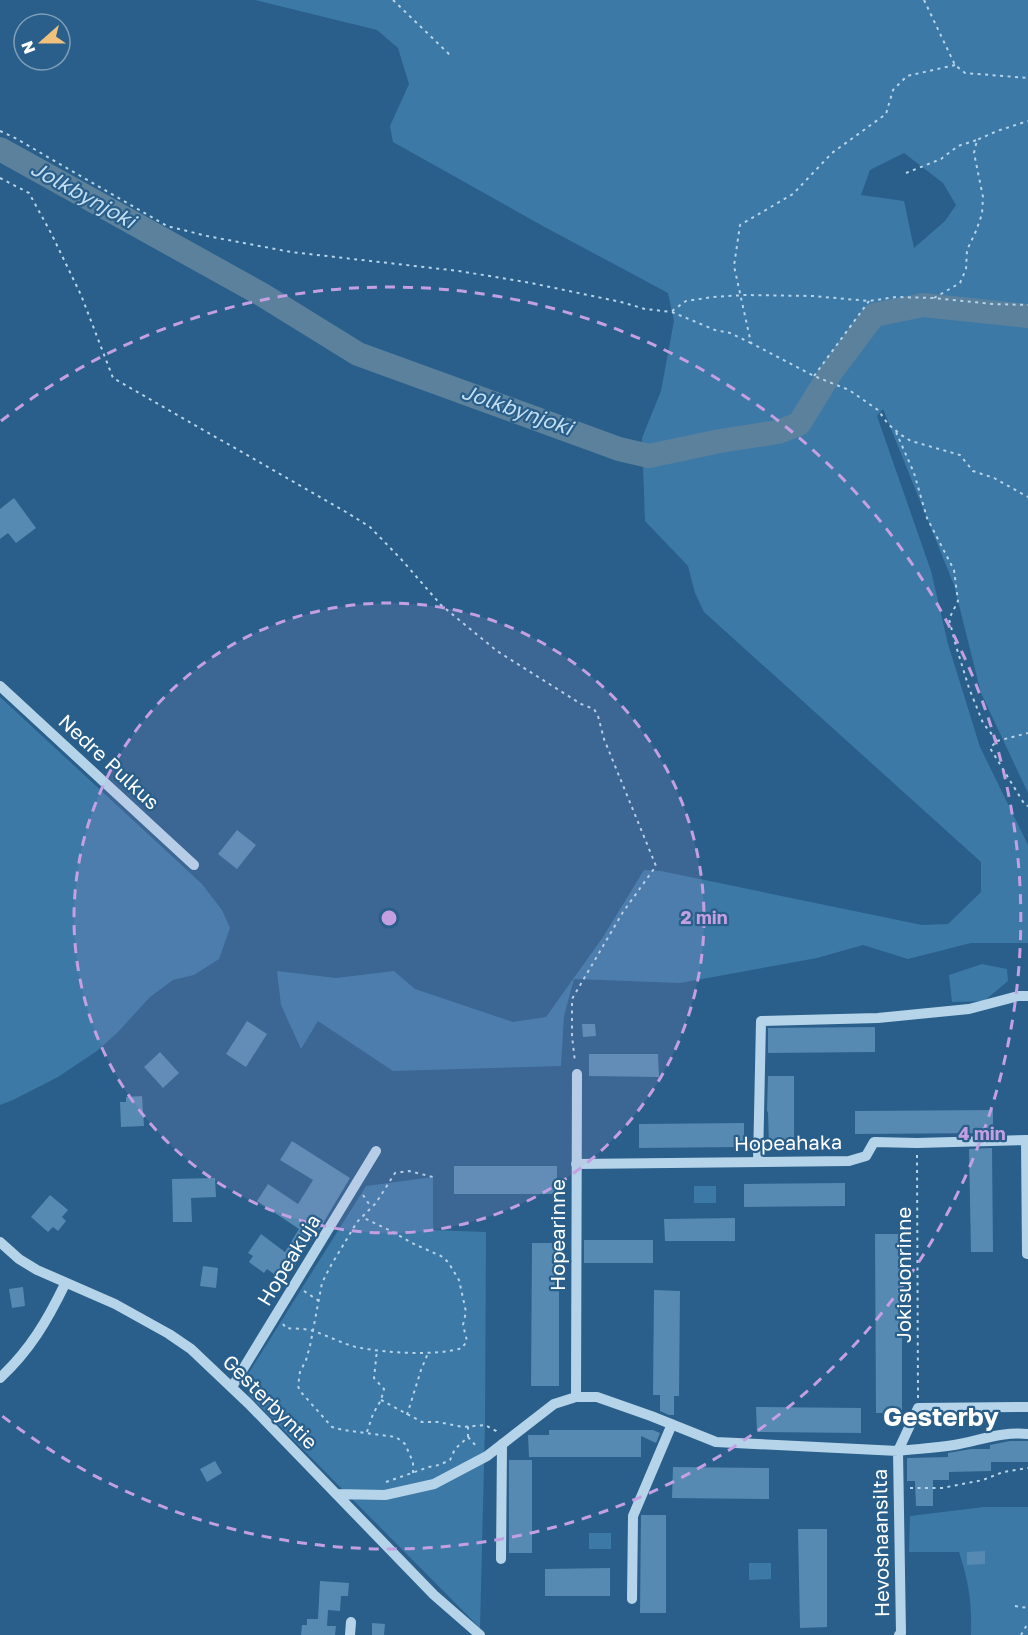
<svg xmlns="http://www.w3.org/2000/svg" width="1028" height="1635" font-family="'Golos Text',sans-serif">
<style>
.green{fill:#3d79a6;fill-rule:evenodd}
.lines{fill:none;stroke-linecap:round;stroke-linejoin:round}
.river{stroke:#5c819d;stroke-width:24}
.building{fill:#568ab2}
.path{stroke:#b6d4e9;stroke-width:2;stroke-dasharray:3 4.5;stroke-linecap:butt}
.minor{stroke:#b6d4e9;stroke-width:10}
.ring{fill:none;stroke:#c4a0e2;stroke-width:3;stroke-dasharray:10 8}
.labels{text-anchor:middle;stroke-width:4.5;stroke-linejoin:round;paint-order:stroke}
.street-label{font-size:20px;fill:#fff;stroke:#295f8a}
.water-label{font-size:21px;font-style:italic;fill:#c2ddf0;stroke:#295f8a}
.district-label{font-size:26px;font-weight:bold;fill:#fff;stroke:#295f8a}
.centre{fill:#c4a0e2;stroke:#295f8a;stroke-width:3}
.ring-label{font-size:18px;text-anchor:middle;font-weight:bold;fill:#c4a0e2;stroke:#295f8a;stroke-width:4.5;stroke-linejoin:round;paint-order:stroke}
</style>
<rect width="100%" height="100%" fill="#295f8a"/>
<!-- green -->
<path class="green" d="M255 0H1028V793L981 693 954 585 883 409 877 416 931 571 948 644 980 747 1028 845V943H971L908 959 863 945 817 958 680 983 574 979 564 1016 561 1066 393 1071 318 1021 301 1049 281 1005 277 971 336 978 394 971 415 989 513 1022 546 1017 603 937 644 870 661 871 922 925 948 924 981 892V862L704 612 695 593 688 566 645 521 642 438 661 391 674 321 668 293 541 225 393 142 390 126 409 84 398 48 377 30ZM904 153 943 183 956 205 945 221 914 248 904 201 861 195 870 170Z
M0 697 202 884 222 910 230 928 219 959 194 975 173 980 150 997 118 1032 97 1051 58 1077 13 1100 0 1105Z
M982 964 1007 969 1008 981 984 1001 952 1002 949 975Z
M433 1177V1230L486 1232 485 1425 480 1628 248 1394V1374L366 1186Z
M694 1186H716V1203H694Z
M984 1507H1028V1635H971C972 1603 969 1583 959 1552H909L910 1516Z
M589 1533H611V1549H589Z
M749 1563H771V1579L749 1580Z"/>
<g class="lines">
<!-- river -->
<path class="river" d="M0 149 261 294 358 354 619 449 649 456 720 441 778 432 799 424 831 372 874 315 923 305 1028 316"/>
</g>
<!-- building -->
<path class="building" d="M14 498 36 528 16 543 8 533 0 539V509Z
M237 830 256 845 237 869 218 854Z
M247 1021 267 1034 246 1067 226 1054Z
M582 1024H595L596 1036 583 1037Z
M875 1027V1052L768 1053V1028Z
M160 1052 179 1073 163 1088 144 1067Z
M589 1054H658L659 1077 589 1076Z
M768 1076H794V1147H769L768 1111 767 1112Z
M142 1096 144 1126 121 1127 120 1102H126V1097Z
M993 1110V1133H992L855 1134V1111Z
M744 1123V1147L639 1148V1124Z
M292 1141 350 1178 322 1225 319 1230 317 1229 294 1267 288 1263 278 1277 267 1269 264 1273 249 1262 253 1256 248 1253 261 1234 285 1252 299 1229 257 1201 268 1184 298 1204 313 1180 280 1160Z
M992 1148 993 1252H971L969 1149Z
M454 1166H557V1194H454Z
M215 1178 216 1197 191 1198 192 1222H173L172 1179Z
M845 1183V1206L744 1207V1184Z
M50 1195 68 1210 62 1217 66 1221 58 1231 53 1227 48 1232 31 1217Z
M735 1218V1241H665L664 1219Z
M875 1234H902V1413H876Z
M584 1240H653V1263H584Z
M532 1243H559V1386H531Z
M203 1266 218 1268 216 1288 200 1286Z
M23 1287 25 1306 12 1308 9 1289Z
M654 1290 680 1291 679 1396H674V1415H669L660 1411V1395H653Z
M756 1407 861 1408V1433L757 1432Z
M549 1430H653L660 1433 656 1443 641 1436V1457H529L528 1435H549Z
M1010 1441H1028V1462H991V1471L949 1472V1480H933V1506H916L915 1481H907V1458L948 1457V1453L971 1449H990V1445Z
M509 1460H532V1553H509Z
M215 1461 222 1473 207 1482 200 1469Z
M673 1467 769 1468V1499L672 1498Z
M641 1515H666V1613H640Z
M798 1529H827V1627L800 1628Z
M985 1551V1564L967 1565V1552Z
M610 1568V1596H545V1569Z
M320 1581 349 1583 348 1596H341L340 1611 328 1610 327 1626H336L335 1635H301L302 1625H307V1619H318Z
M372 1623 385 1624 384 1635H372Z"/>
<g class="lines">
<!-- path -->
<path class="path" d="M393 0 450 55
M924 0 955 65 965 73 1028 78
M955 65 907 76 893 90 886 114 832 153 793 194 740 225 734 266 751 343 814 376 849 390 878 410 888 424 901 435 911 441 960 455 973 471 994 478 1028 497
M0 131 15 138 167 226 207 236 291 252 459 271 531 283 621 302 645 309 672 312 715 330 730 333 751 343
M906 173 941 159 958 146 977 140
M0 178 29 193 51 233 81 295 113 378 346 512 370 527 401 559 441 605 497 651 581 704 594 709 598 716 604 739 656 866 623 912 572 999V1036L575 1062
M934 298 960 283 966 269 967 250 976 231 982 214 983 197 974 153 977 140 997 131 1028 121
M672 311 686 301 713 297 745 295 813 296 869 301 896 297 934 298 992 304 1028 305
M814 376 869 301
M896 432 914 473 927 518 954 570 958 601 949 619 956 646 969 688 983 723 997 741 990 748 1025 805 1028 806
M997 741 1028 733
M917 1155 918 1398
M363 1195 371 1207
M304 1291 319 1301
M283 1324 286 1328C294 1329 305 1328 313 1331 329 1336 344 1345 361 1348 387 1353 437 1356 462 1348L467 1341 463 1325 466 1312 463 1298 459 1280 448 1262 441 1256 414 1244 391 1231 362 1217
M381 1400 422 1422H438L463 1427 485 1425 496 1431 497 1433
M407 1415 421 1370 428 1353
M367 1432 373 1414 381 1400 384 1389 374 1378 377 1350
M468 1437 478 1448
M413 1473V1462L405 1444 396 1437 343 1430 332 1427 300 1391 298 1386 300 1372 306 1360 310 1346 322 1283 330 1267 357 1222 376 1203 395 1173 409 1171 433 1177
M386 1482 429 1467 439 1465 450 1460 455 1449 468 1437V1426
M910 1488H942L983 1480 1003 1472 1028 1468
M1015 1606 1028 1608
M1021 1635 1028 1623"/>
<!-- minor -->
<path class="minor" d="M0 686 194 865
M1026 1140 1027 1254
M758 1162 761 1021 878 1018 969 1009 1018 996H1028
M576 1164 849 1161 866 1156 874 1142 917 1143 1028 1140
M0 1242 19 1259 37 1270 115 1304 169 1334 191 1349 249 1404 434 1595 480 1635
M0 1378C30 1350 47 1321 65 1284
M232 1387 376 1151
M576 1397 577 1074
M336 1494 385 1495 434 1484 487 1456 554 1404 576 1397H597L651 1416 716 1442 898 1451 918 1408 1028 1407
M501 1559 502 1444
M632 1599 633 1516 672 1424
M350 1635 351 1622
M899 1635 901 1633 898 1451C916 1449 935 1448 954 1445 978 1441 1003 1431 1028 1434"/>
</g>
<!-- distance rings -->
<circle cx="389" cy="918" r="315" fill="#c4a0e2" fill-opacity=".12"/>
<g class="ring">
<circle cx="389" cy="918" r="315"/>
<path d="M1 421A631 631 0 1 1 1 1415"/>
</g>
<g class="labels">
<!-- street labels -->
<g class="street-label">
<text transform="translate(109 762) rotate(43)" y="7">Nedre Pulkus</text>
<text transform="translate(788 1143) rotate(-1)" y="7">Hopeahaka</text>
<text transform="translate(558 1235) rotate(-90)" y="7">Hopearinne</text>
<text transform="translate(289 1260) rotate(-59)" y="7">Hopeakuja</text>
<text transform="translate(904 1275) rotate(-90)" y="7">Jokisuonrinne</text>
<text transform="translate(270 1402) rotate(45)" y="7">Gesterbyntie</text>
<text transform="translate(881 1543) rotate(-91)" y="7">Hevoshaansilta</text>
</g>
<!-- water labels -->
<g class="water-label">
<text transform="translate(83 195) rotate(29)" y="7">Jolkbynjoki</text>
<text transform="translate(517 410) rotate(19)" y="7">Jolkbynjoki</text>
</g>
<!-- district labels -->
<g class="district-label">
<text x="941" y="1426">Gesterby</text>
</g>
</g>
<circle cx="389" cy="918" r="9" class="centre"/>
<g class="ring-label">
<text x="704" y="924">2 min</text>
<text x="982" y="1140">4 min</text>
</g>
<!-- north arrow -->
<g transform="translate(42 42) rotate(249)"><circle r="28" fill="#295f8a" stroke="#7f9fb9" stroke-width="1.5"/>
<path d="M0-4.5L10 22L0 15L-10 22Z" fill="#f0c17d"/>
<text y="-9" font-size="16" font-weight="bold" text-anchor="middle" fill="#ffffff">N</text>
</g>
</svg>
